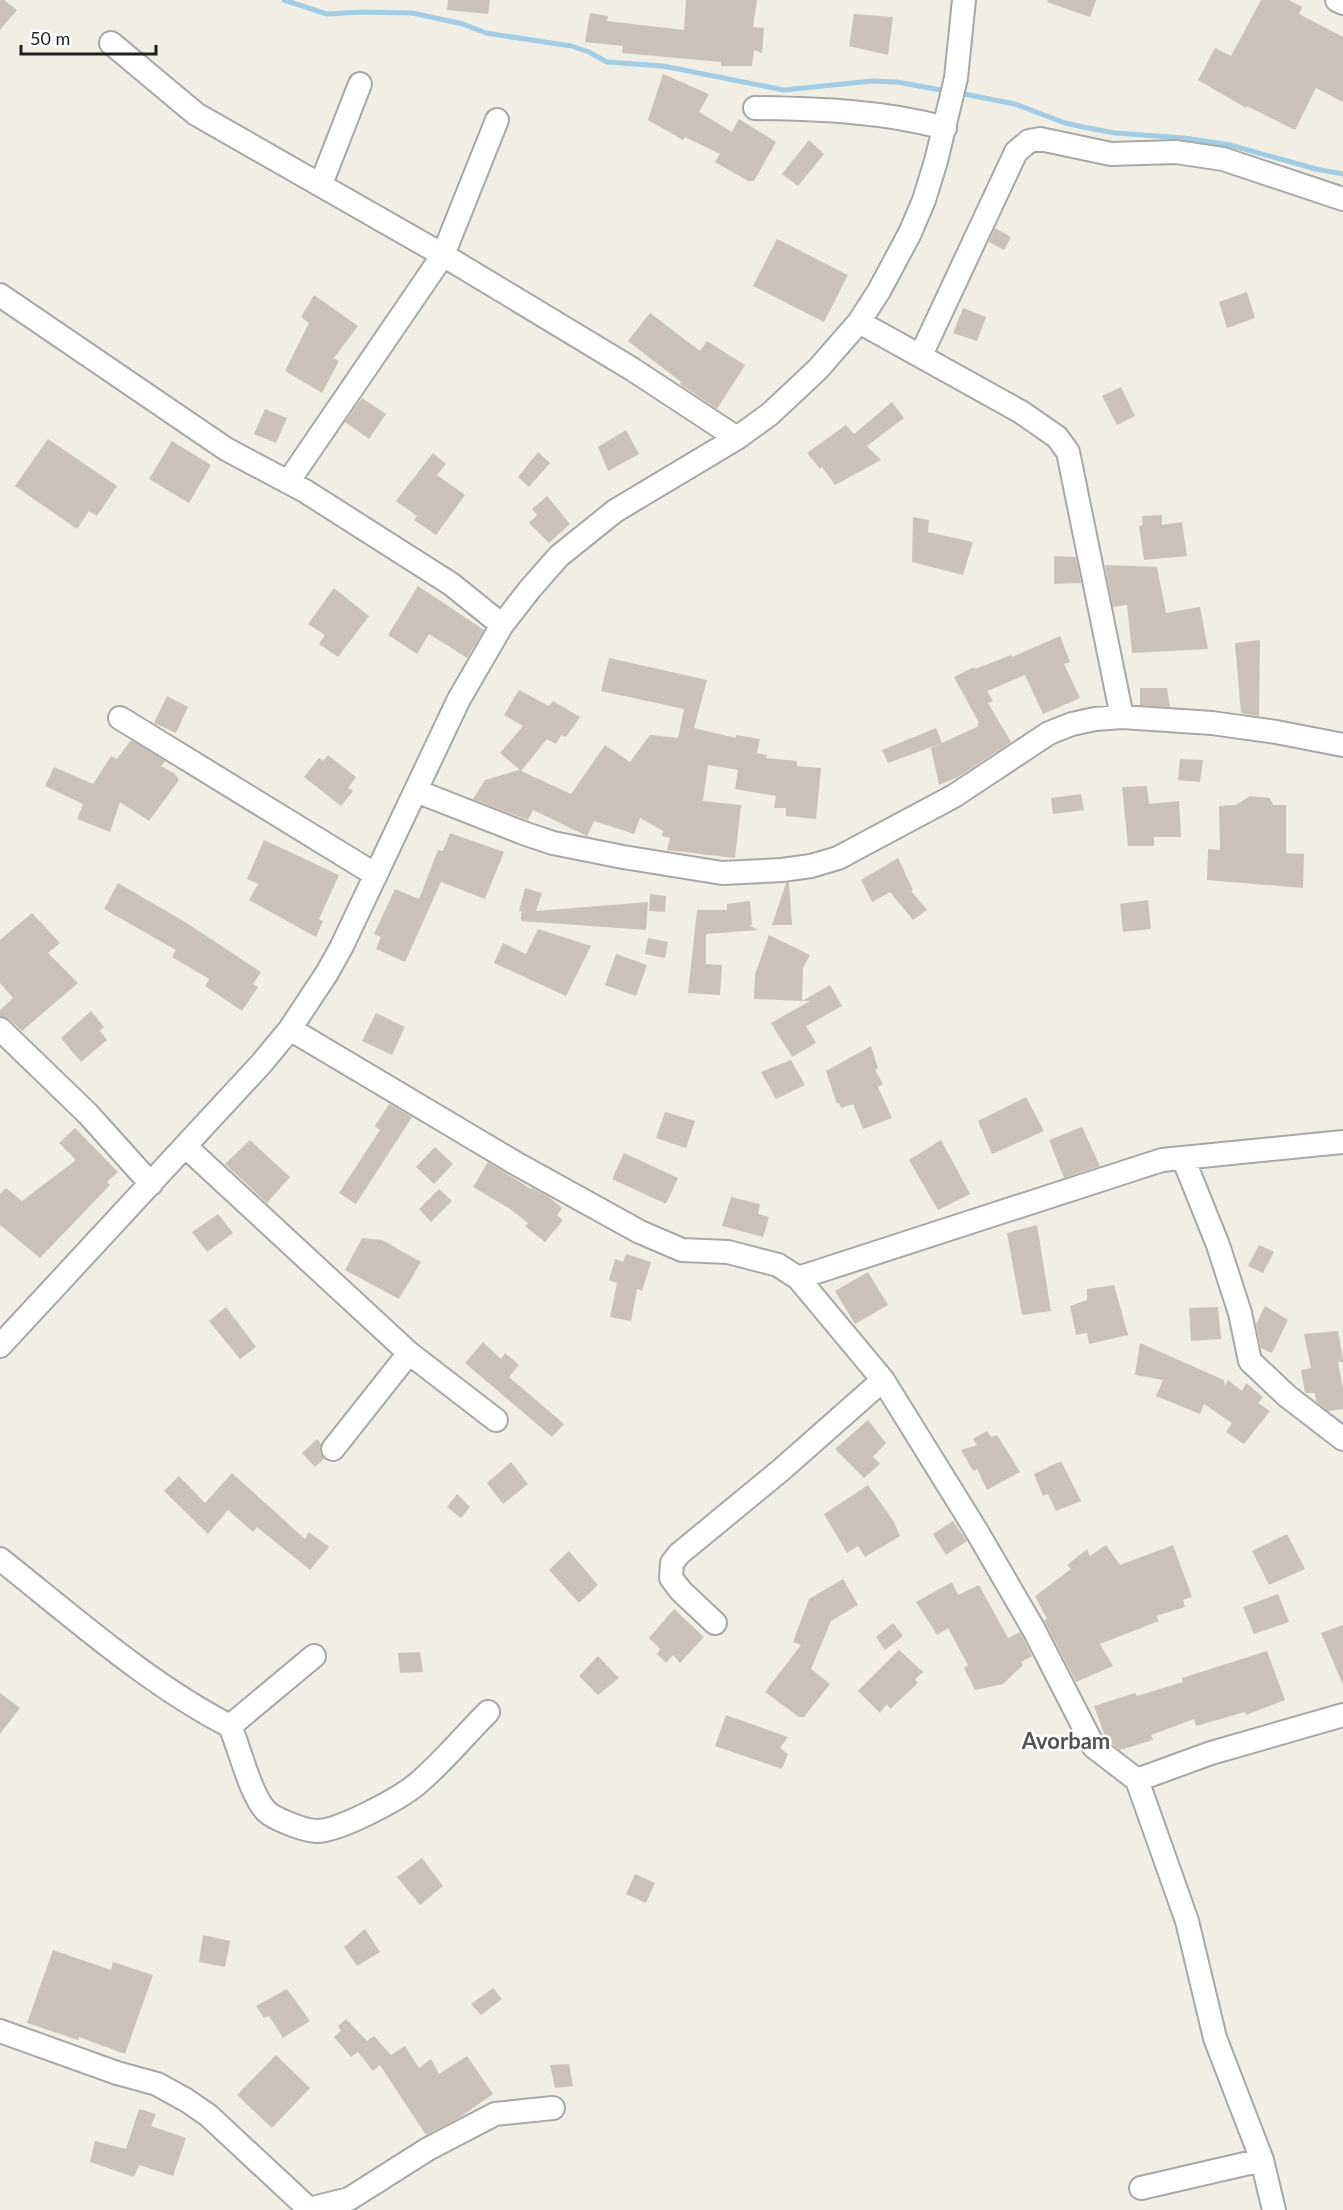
<svg xmlns="http://www.w3.org/2000/svg" width="1343" height="2210" font-family="Lato,sans-serif">
<style>
.lines{fill:none;stroke-linecap:round;stroke-linejoin:round}
.stream{stroke:#a1cce3;stroke-width:5}
.building{fill:#cac2b8}
.minor-casing{stroke:#a7a7a7;stroke-width:26}
.minor{stroke:#fff;stroke-width:22}
.labels{text-anchor:middle;stroke-width:5;stroke-linejoin:round;paint-order:stroke}
.district-label{font-size:22px;font-weight:bold;fill:#535353;stroke:#fff}
</style>
<rect width="100%" height="100%" fill="#f1efe5"/>
<g class="lines">
<!-- stream -->
<path class="stream" d="M284 0 327 14 360 12 412 13 463 24 486 33 571 46 589 52 607 62 663 66 784 90 872 81 897 82 946 91
M959 93 1015 104 1065 123 1088 128 1115 133 1184 138 1230 145 1316 169 1343 174"/>
</g>
<!-- building -->
<path class="building" d="M0 0H4L17 10 0 30Z
M448 0H490L488 14 447 10Z
M686 0H757L753 27 764 28 762 53 754 50 752 66H721V62L622 53 623 46 585 42 590 13 608 16 607 21 684 30Z
M1048 0H1096L1090 17 1047 2Z
M1261 0H1289L1302 7 1299 14 1343 37V102L1316 88 1295 130 1247 106 1246 108 1198 80 1215 48 1231 56Z
M854 14 893 17 888 55 849 46Z
M663 74 709 94 699 112 732 132 739 119 776 142 754 181H748L715 162 720 154 685 137 683 140 648 120Z
M809 140 824 154 798 186 782 174Z
M995 228 1011 237 1004 250 989 242Z
M777 239 848 275 824 322 753 286Z
M1247 292 1255 318 1227 328 1219 302Z
M314 295 358 326 334 358 339 361 322 393 285 371 309 323 301 317Z
M963 308 986 317 977 341 953 333Z
M650 313 700 351 707 341 745 365 717 409 680 384 681 382 628 341Z
M1121 387 1135 416 1117 425 1102 396Z
M362 398 386 414 369 439 345 422Z
M892 402 904 418 867 446 881 460 835 485 822 467 820 469 807 453 846 425 854 434Z
M265 409 287 418 276 443 254 434Z
M626 430 639 454 608 471 598 447Z
M48 439 117 486 97 516 89 511 77 529 15 486Z
M172 441 211 465 189 503 149 479Z
M538 452 550 463 529 487 518 477Z
M433 453 446 464 437 475 465 495 436 535 414 520 417 516 396 501Z
M547 496 570 524 549 543 529 523 537 515 532 509Z
M1162 515V525L1182 522 1187 556 1144 560 1139 526 1143 525 1142 516Z
M913 517 929 520 928 532 973 542 963 575 912 562Z
M1054 556 1076 557 1081 583 1054 584Z
M1105 565 1157 567 1166 613 1200 607 1208 649 1132 653 1127 605 1113 607Z
M418 586 484 630 467 658 429 634 417 654 388 635Z
M334 588 369 616 338 657 319 644 325 635 308 624Z
M1060 636 1070 662 1064 664 1080 698 1043 714 1025 675 987 691 993 701 988 703 1011 742 958 777 939 785 931 748 979 726 977 724 979 723 954 677 974 667 975 669 1011 655 1012 657Z
M1260 640 1259 716 1241 713 1235 643Z
M609 658 707 680 694 728 736 738V735L760 739 757 753 767 755 766 758 797 761V766L821 768 816 819 786 816V808H774L776 796 735 789 738 770 708 765 703 801 741 805 735 858 667 850 670 838 662 836 663 831 640 818 634 834 594 821 587 836 533 810 528 820 473 799 485 780 519 770 571 794 605 745 630 762 650 735 678 738 684 709 601 691Z
M1140 688H1167L1170 707 1140 705Z
M519 690 549 706 553 701 580 717 566 737 561 735 556 744 547 739 521 771 500 753 523 726 504 715Z
M167 696 188 707 176 733 154 723Z
M936 728 942 743 888 763 882 750Z
M131 740 165 761 161 766 175 774 179 780 149 821 120 802 110 832 77 819 83 804 45 786 54 767 93 784 111 756 117 759Z
M328 755 356 777 348 788 353 791 341 806 304 777 319 758 323 761Z
M1180 759 1203 760 1200 782 1178 780Z
M1147 786 1149 804 1179 801 1181 837H1154V846H1128L1122 787Z
M1081 794 1084 810 1053 814 1051 798Z
M1250 796 1270 798 1273 805H1286V853L1304 854 1303 888 1207 880 1208 849 1220 850 1219 806 1236 805Z
M450 833 504 852 485 899 441 882 405 962 376 949 381 937 374 934 395 889 419 899 438 850 443 851Z
M264 840 339 875 319 919 323 921 316 937 249 900 258 884 247 879Z
M898 858 913 890 911 891 927 910 913 920 890 892 872 902 861 880Z
M118 883 185 922 261 972 253 984 258 987 242 1011 205 986 209 979 172 957 176 950 104 909Z
M786 883H789L792 925H772Z
M525 888 542 893 536 911 648 902 646 930 521 921V913L523 912 519 911Z
M650 894 666 896 665 912 649 911Z
M1148 900 1151 929 1123 932 1120 904Z
M750 901 752 925H749L758 930 706 934V964L722 965 720 995 688 993 697 910H727V904Z
M32 913 60 943 48 953 78 983 22 1031 9 1019 0 1016V1010L13 998 0 983V940Z
M538 929 591 946 566 996 494 963 503 943 526 954Z
M769 935 810 955 803 968 802 1001 754 999 755 974Z
M648 938 668 942 665 958 645 954Z
M616 954 647 965 636 996 605 985Z
M830 985 842 1006 806 1026 816 1043 792 1057 771 1023 810 1001H802Z
M91 1011 104 1027 100 1031 107 1040 81 1062 61 1038Z
M376 1013 405 1027 392 1055 362 1041Z
M871 1046 878 1068 875 1070 883 1084 878 1087 892 1118 863 1129 853 1104 841 1108 839 1103 837 1104 826 1071Z
M791 1060 805 1085 776 1099 761 1072Z
M1026 1097 1044 1131 992 1154 978 1121Z
M389 1104 412 1117 356 1204 339 1193 380 1130 375 1126Z
M665 1112 695 1121 686 1148 656 1138Z
M1082 1127 1100 1166 1064 1178 1049 1140Z
M75 1128 118 1172 107 1182 110 1185 40 1258 0 1225V1194L6 1188 22 1201 76 1160 59 1143Z
M250 1140 290 1177 267 1203 225 1164Z
M941 1140 970 1194 938 1210 909 1160Z
M435 1147 453 1164 434 1184 416 1167Z
M624 1153 678 1178 666 1204 612 1179Z
M488 1162 531 1189 532 1188 549 1197 562 1208 557 1215 563 1220 545 1242 525 1226 528 1223 510 1209 473 1187Z
M439 1189 452 1201 431 1222 419 1209Z
M731 1197 760 1204 758 1214 769 1217 763 1237 722 1226Z
M218 1214 233 1233 207 1252 192 1232Z
M1037 1225 1051 1311 1022 1315 1007 1233Z
M362 1238 382 1240 421 1262 399 1299 345 1270Z
M1259 1245 1274 1252 1263 1273 1248 1266Z
M626 1254 651 1262 642 1291 637 1289 631 1321 610 1317 617 1283 609 1280 615 1259 623 1262Z
M868 1272 888 1305 855 1324 835 1291Z
M1114 1285 1128 1335 1089 1344 1087 1333 1076 1335 1070 1306 1087 1300V1289Z
M1265 1306 1288 1320 1272 1353 1261 1348 1256 1324Z
M226 1307 256 1347 240 1359 209 1321Z
M1218 1307 1221 1339 1191 1341 1189 1308Z
M1338 1331 1343 1359V1362H1338L1343 1389V1409L1328 1411 1316 1401 1315 1393H1305L1301 1370 1311 1368 1304 1334Z
M483 1342 501 1359 505 1353 519 1365 509 1377 564 1424 552 1437 465 1363Z
M1140 1343 1224 1380 1225 1386 1228 1380 1242 1391 1246 1383 1263 1397 1258 1403 1270 1411 1244 1444 1226 1432 1232 1423 1204 1404 1200 1414 1156 1396 1163 1380 1135 1375Z
M868 1420 886 1443 873 1457 880 1464 864 1478 835 1449Z
M987 1431 991 1437 997 1435 1020 1472 987 1490 977 1469 973 1471 961 1450 977 1445 973 1439Z
M317 1439 321 1444 320 1453 324 1459 315 1467 302 1453Z
M1061 1461 1081 1501 1056 1511 1048 1494 1043 1496 1034 1474Z
M511 1462 528 1484 503 1504 487 1483Z
M232 1473 305 1539 309 1532 329 1547 310 1570 257 1527 253 1532 228 1510 208 1534 164 1491 179 1476 205 1503Z
M868 1485 894 1522 900 1536 865 1557 858 1546 847 1553 824 1514Z
M457 1494 470 1507 461 1518 447 1507Z
M953 1521 967 1541 946 1555 933 1534Z
M1287 1534 1305 1569 1269 1585 1252 1551Z
M1106 1545 1120 1565 1173 1545 1192 1597 1183 1600 1185 1607 1156 1616 1159 1621 1100 1644 1113 1666 1076 1682 1044 1620 1047 1619 1035 1596 1071 1569 1067 1565 1087 1549 1090 1556Z
M569 1551 598 1585 579 1603 549 1570Z
M843 1579 858 1605 831 1621 811 1669 830 1684 804 1717H799L765 1692 801 1645 793 1642 809 1599Z
M952 1582 958 1595 979 1585 1008 1638 1020 1632 1032 1656 1021 1662 1023 1665 1003 1684 975 1690 964 1668 968 1665 948 1628 937 1635 916 1602Z
M1278 1594 1289 1622 1254 1634 1243 1607Z
M674 1609 704 1637 680 1663 673 1655 666 1663 657 1654 660 1649 649 1638Z
M893 1623 903 1636 885 1650 876 1637Z
M1343 1625V1685L1321 1633Z
M899 1650 923 1672 915 1679 918 1683 890 1709 887 1704 880 1713 858 1691Z
M1267 1651 1285 1700 1246 1715 1245 1712 1196 1726 1194 1719 1151 1735 1153 1740 1120 1750 1106 1739 1094 1706 1135 1693 1137 1696 1183 1682 1182 1678Z
M420 1652 423 1672 400 1673 398 1653Z
M598 1656 619 1678 598 1695 579 1676Z
M0 1693 20 1708 0 1734Z
M726 1715 788 1737 780 1748 788 1754 782 1769 715 1746Z
M422 1858 443 1886 420 1905 397 1877Z
M635 1874 655 1883 646 1903 626 1894Z
M365 1929 380 1952 357 1966 344 1947Z
M203 1935 230 1941 225 1967 199 1962Z
M53 1950 111 1970 113 1962 153 1975 125 2054 79 2037 78 2040 27 2023Z
M493 1988 502 1999 481 2015 471 2004Z
M287 1989 310 2021 283 2038 269 2016 264 2018 256 2006Z
M346 2019 367 2041 374 2036 391 2055 405 2046 419 2068 431 2059 439 2074 467 2056 493 2094 459 2118 426 2135 380 2065 373 2071 358 2052 351 2057 334 2037 341 2031 338 2026Z
M276 2055 310 2088 272 2128 237 2095Z
M569 2064 573 2086 555 2088 550 2065Z
M139 2109 156 2114 151 2126 186 2138 173 2176 139 2165 134 2177 90 2162 95 2141 126 2149Z"/>
<g class="lines">
<defs>
<path id="minor" d="M1337 0 1343 3
M111 43 196 114 443 255 632 369 737 438
M755 108C819 109 883 111 945 128
M321 184 360 84
M0 295 226 449 305 491 451 584 502 625
M859 322 1021 412 1057 437 1068 452 1122 717
M921 355 1016 152 1029 141 1040 139 1111 154 1176 152 1223 159 1343 199
M288 482 443 255 497 120
M120 718 376 875
M416 791 526 834 553 843 623 857 722 873 782 870 811 866 838 858 954 796 1049 733 1072 724 1095 719 1122 717 1212 723 1276 732 1343 745
M0 1029 88 1114 151 1184
M290 1029 517 1164 640 1232 682 1250 728 1252 778 1265 798 1278 883 1380 976 1530 1033 1628 1094 1747 1137 1780 1187 1921 1215 2038 1262 2160 1274 2210
M185 1146 409 1353 496 1420
M1183 1158 1218 1245 1240 1313 1250 1361 1287 1396 1343 1439
M798 1278 1162 1160 1343 1142
M0 1346 261 1064 290 1029 327 973 342 946 459 699 502 625 530 589 559 556 615 511 737 438 770 414 818 369 859 322 879 291 910 233 924 200 936 161 956 78 964 0
M333 1449 409 1353
M0 1559C72 1616 148 1684 230 1726 240 1749 250 1794 266 1811 274 1819 305 1831 317 1831 339 1831 399 1799 417 1784 442 1763 464 1736 488 1712
M715 1623 681 1591 671 1578 672 1563 679 1554 781 1470 883 1380
M230 1726 314 1656
M1137 1780 1211 1753 1343 1715
M0 2031 117 2073 157 2084 186 2100 208 2115 309 2209 349 2199 428 2149 495 2114 553 2108
M1141 2188 1262 2160"/>
</defs>
<!-- minor casing -->
<use href="#minor" class="minor-casing"/>
<!-- minor -->
<use href="#minor" class="minor"/>
</g>
<g class="labels">
<!-- district labels -->
<g class="district-label">
<text x="1066" y="1749">Avorbam</text>
</g>
</g>
<!-- scale -->
<path d="M21 45v9h135v-9" fill="none" stroke="#202020" stroke-width="3"/>
<text x="30" y="45" font-size="18" fill="#202020" stroke="#ffffff" stroke-width="4.5" paint-order="stroke">50 m</text>
</svg>
